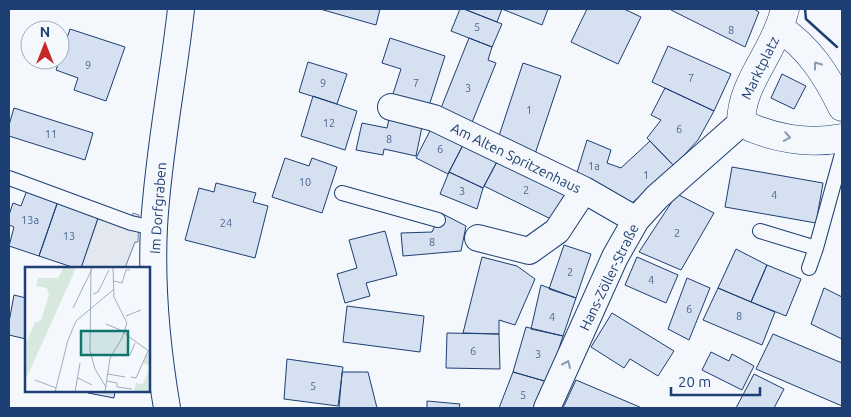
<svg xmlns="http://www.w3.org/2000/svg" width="851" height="417" font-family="Ubuntu,sans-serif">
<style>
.parking{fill:#e3e8f0;stroke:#687fa3}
.building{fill:#d5e0f0;stroke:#1d3f73}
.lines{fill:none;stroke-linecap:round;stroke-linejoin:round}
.lane-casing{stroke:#1d3f73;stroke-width:16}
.street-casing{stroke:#1d3f73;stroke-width:28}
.secondary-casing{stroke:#1d3f73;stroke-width:29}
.lane{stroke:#f4f7fb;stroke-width:14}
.street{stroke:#f4f7fb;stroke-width:26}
.secondary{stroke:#f4f7fb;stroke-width:28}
.wall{stroke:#1d3f73;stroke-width:2.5}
.oneway{stroke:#889bb7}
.labels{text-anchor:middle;stroke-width:4;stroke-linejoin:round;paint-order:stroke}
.number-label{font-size:11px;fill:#4b6792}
.street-label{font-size:14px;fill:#1d3f73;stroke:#f4f7fb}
.inset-road{fill:none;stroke:#9eadc5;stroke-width:1}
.view{fill:#0f766e;fill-opacity:0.15;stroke:#0f766e;stroke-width:2.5}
.inset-edge{fill:none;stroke:#1d3f73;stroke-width:2.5}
</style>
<rect width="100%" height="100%" fill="#f4f7fb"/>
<!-- parking -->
<path class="parking" d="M102 207 132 218 133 213 139 215 138 242H135L125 268H81Z"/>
<!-- building -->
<path class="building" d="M320 9H380L376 25Z
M460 9H464L502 24 492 47 451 31Z
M464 9H502L497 22Z
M502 9H548L542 25Z
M587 9H624L641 17 618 64 571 42Z
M672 9H754L759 12 745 47 671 10Z
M70 29 125 47 106 101 74 90 78 78 56 70Z
M390 38 445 56 428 109 392 97 401 69 382 63Z
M469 38 492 47 488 60 496 63 471 125 439 113Z
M668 46 731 74 714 111 652 82Z
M308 62 347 74 337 104 299 92Z
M523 63 561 76 534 157 496 145Z
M782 74 806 86 794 109 771 98Z
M665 88 714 111 698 140 674 166 647 138 661 120 651 115Z
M313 96 357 111 345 150 301 136Z
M14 108 93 133 85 160 9 136V125Z
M390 115 423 122 416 156 384 149 383 155 356 150 362 123 387 128Z
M433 125 465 141 448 174 416 158Z
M587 140 611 150 607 163 621 168 650 141 674 166 631 204 575 179Z
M465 141 499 158 483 188 449 172Z
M285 158 309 166 312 158 337 167 322 213 272 197Z
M499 158 569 193 555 221 484 186Z
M732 167 823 183 816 223 725 207Z
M449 172 483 188 477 209 440 194Z
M216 183 256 193 253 202 268 206 255 258 185 240 199 188 214 192Z
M27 190 58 201 39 256 9 246 14 227 9 225V215L13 203 21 206Z
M677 194 714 213 681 270 639 252Z
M58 201 99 215 81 268H75L39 256Z
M441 213 466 226 461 251 403 256 401 233 432 232Z
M385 231 397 275 366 283 370 296 345 303 337 274 357 268 349 240Z
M564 245 591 254 576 298 549 289Z
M736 249 767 265 751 302 718 288Z
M482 257 517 266 535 279 515 325 499 320V334L463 333Z
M637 257 678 275 666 303 625 285Z
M767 265 801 279 786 316 751 302Z
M687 278 710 288 689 340 668 329Z
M541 285 576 298 563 336 531 329Z
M718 288 775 312 762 345 703 320Z
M824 288 842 297V339L811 324Z
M14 295 26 298V339L9 335V322Z
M347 306 424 316 420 352 343 342Z
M612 313 674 351 658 376 630 359 624 368 591 347Z
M526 327 563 336 548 382 513 372Z
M447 333 499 334 500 369 446 368Z
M773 334 842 363V406L756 369Z
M711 352 729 361 732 354 754 366 742 390 702 370Z
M287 359 343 367 338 406 284 399Z
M342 372H368L377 408H339Z
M513 372 548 382 536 408H499Z
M754 374 784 389 774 408H736Z
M576 380 642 408H563Z
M89 391H115L114 398 88 393Z
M427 401 460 404 459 408H427Z"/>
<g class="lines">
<defs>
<path id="lane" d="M9 178 131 223 154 228
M342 193 438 220
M760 231 816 248 842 154
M809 268 816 248"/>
<path id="street" d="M391 107 434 118 584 190 636 220
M478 238 529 251 557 231 584 190
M167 408C157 349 151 287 154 227 158 154 173 82 181 9
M547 408 615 257 636 220 657 197 741 123"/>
<path id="secondary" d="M785 9C783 15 782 21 779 27 767 60 741 87 741 123 771 138 809 145 842 138
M779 28C809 47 827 76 842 107"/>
</defs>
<!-- lane casing -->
<use href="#lane" class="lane-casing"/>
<!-- street casing -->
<use href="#street" class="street-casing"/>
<!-- secondary casing -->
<use href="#secondary" class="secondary-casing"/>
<!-- lane -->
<use href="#lane" class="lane"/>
<!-- street -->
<use href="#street" class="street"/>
<!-- secondary -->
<use href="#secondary" class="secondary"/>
<!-- wall -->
<path class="wall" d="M805 9 806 19 837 47"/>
</g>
<!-- one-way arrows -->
<defs><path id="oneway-chevron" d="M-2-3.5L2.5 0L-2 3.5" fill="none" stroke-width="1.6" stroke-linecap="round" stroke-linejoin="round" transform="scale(1.25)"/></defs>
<g class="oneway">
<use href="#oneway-chevron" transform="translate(817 65) rotate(-126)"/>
<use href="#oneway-chevron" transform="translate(787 137) rotate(10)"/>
<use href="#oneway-chevron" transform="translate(567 364) rotate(-66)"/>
</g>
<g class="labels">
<!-- number labels -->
<g class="number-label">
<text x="477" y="31">5</text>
<text x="731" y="34">8</text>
<text x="88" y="69">9</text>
<text x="691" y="82">7</text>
<text x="323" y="87">9</text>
<text x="416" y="87">7</text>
<text x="468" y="92">3</text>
<text x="529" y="114">1</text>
<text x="329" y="127">12</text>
<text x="679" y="133">6</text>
<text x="51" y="138">11</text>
<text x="389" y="143">8</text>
<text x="440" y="153">6</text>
<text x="594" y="170">1a</text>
<text x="646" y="179">1</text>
<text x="305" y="186">10</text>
<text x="526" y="194">2</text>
<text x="462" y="195">3</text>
<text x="774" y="199">4</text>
<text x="30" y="224">13a</text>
<text x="226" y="227">24</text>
<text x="677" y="237">2</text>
<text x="69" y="240">13</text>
<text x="432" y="246">8</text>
<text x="570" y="276">2</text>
<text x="651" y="284">4</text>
<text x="689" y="313">6</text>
<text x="739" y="320">8</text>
<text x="552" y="321">4</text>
<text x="473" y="355">6</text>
<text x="538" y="358">3</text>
<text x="313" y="390">5</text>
<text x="523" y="399">5</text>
</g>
<!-- street labels -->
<g class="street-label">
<text transform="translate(760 68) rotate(-64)" y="5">Marktplatz</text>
<text transform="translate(516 158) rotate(26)" y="5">Am Alten Spritzenhaus</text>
<text transform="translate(158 208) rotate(-86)" y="5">Im Dorfgraben</text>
<text transform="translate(609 277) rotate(-64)" y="5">Hans-Zöller-Straße</text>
</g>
</g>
<!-- overview -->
<g transform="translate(25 267)">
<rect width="125" height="125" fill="#f4f7fb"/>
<path d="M39 0H56L51 1 0 114V78L10 56 16 53 24 28 22 21 11 19 13 11H33ZM122 86 125 87V125H109L111 116 118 117 125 99 118 96Z" fill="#d7e8df"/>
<path class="inset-road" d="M66 0 65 84 70 102 81 120M89 14 97 16 101 3H105M68 27 73 25 84 3M48 41 67 2M101 49 116 43M81 57 100 65M99 66 125 85M100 88H105L110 76M83 107 100 110M106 110 111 111 123 84M53 111 67 118M10 113 31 121M82 114 92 116V120L107 122M30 125 43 73 51 54 88 23M50 125 55 96M80 125 85 91 97 71 102 56 89 30 88 0"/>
<path class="view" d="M56 64H103V88H56Z"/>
<rect width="125" height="125" class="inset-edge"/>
</g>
<!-- border -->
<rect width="851" height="417" fill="none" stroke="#1d3f73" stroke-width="20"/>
<!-- north arrow -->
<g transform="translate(45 45)"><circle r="24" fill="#f4f7fb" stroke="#9eadc5"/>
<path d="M0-4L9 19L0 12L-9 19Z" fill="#c62828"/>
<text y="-8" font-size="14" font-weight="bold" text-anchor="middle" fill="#1d3f73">N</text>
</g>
<!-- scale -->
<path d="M671 387v8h89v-8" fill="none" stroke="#1d3f73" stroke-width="2.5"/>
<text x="678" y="387" font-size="15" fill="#1d3f73" stroke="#f4f7fb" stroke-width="4" paint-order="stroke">20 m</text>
</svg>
